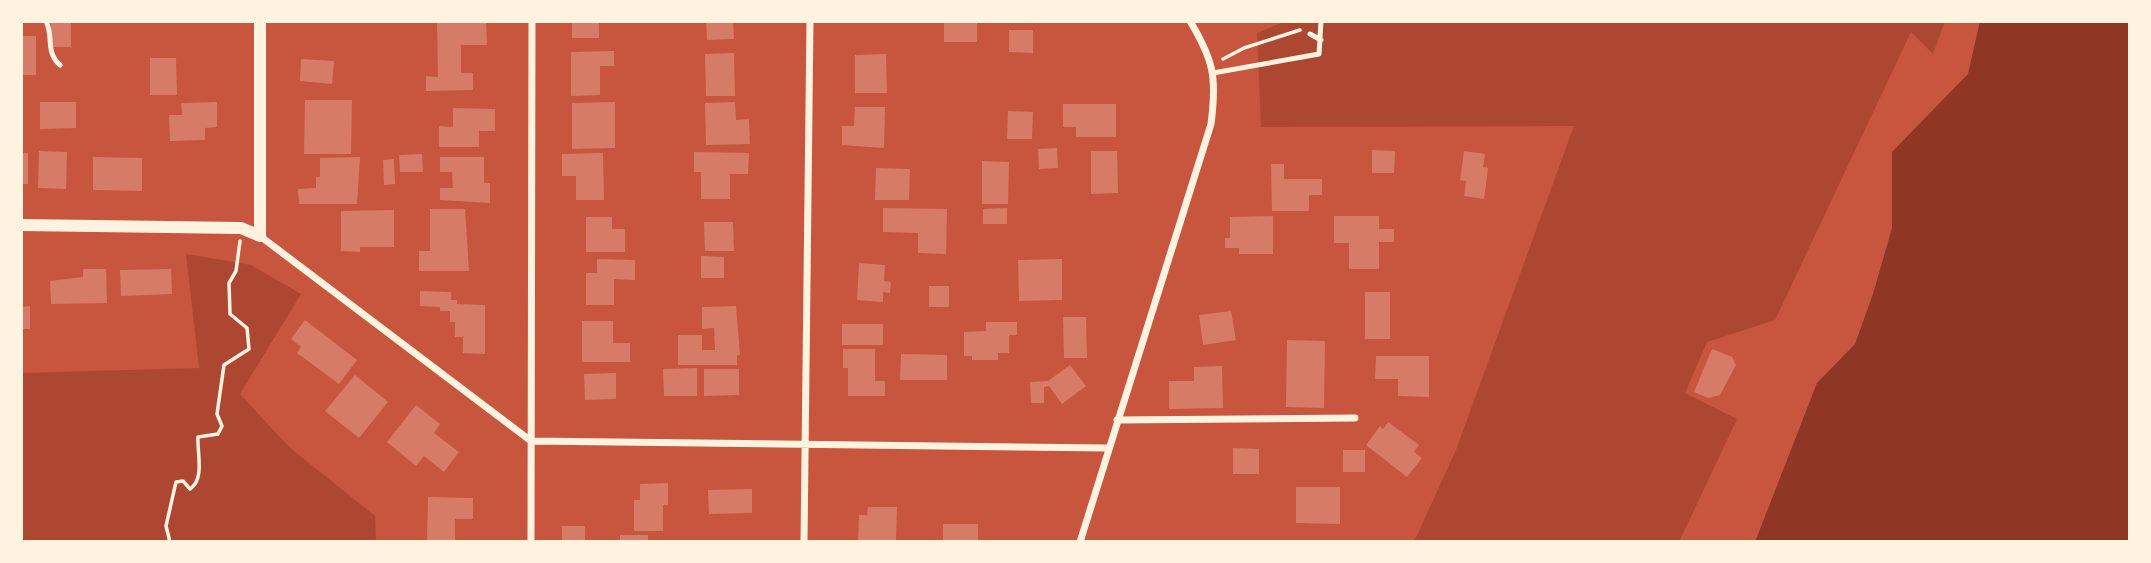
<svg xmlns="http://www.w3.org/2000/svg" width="2151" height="563" font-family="Mulish,sans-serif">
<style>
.green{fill:#ae4732}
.water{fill:#8f3625}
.building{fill:#d67c66}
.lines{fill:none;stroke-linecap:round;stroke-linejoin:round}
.path{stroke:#fff3e0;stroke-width:3.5}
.service{stroke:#fff3e0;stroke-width:5}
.minor{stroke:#fff3e0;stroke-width:7}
.tertiary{stroke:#fff3e0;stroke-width:12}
</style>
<rect width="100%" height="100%" fill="#c8553d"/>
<!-- green -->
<path class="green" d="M1286 21H1945L1933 54 1911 32 1775 320 1707 342 1685 393 1737 419 1679 542H1414L1456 450 1574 126 1261 127 1257 33Z
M186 254 251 265 301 294 240 394 289 447 375 516 376 542H21V373L199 368Z"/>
<!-- water -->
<path class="water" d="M1980 21H2130V542H1755L1817 383 1855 344 1873 294 1892 228V152L1968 74Z"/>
<!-- building -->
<path class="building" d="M51 21H71V47H51Z
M437 21H486L487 45H461V73H473V90L426 91V76L438 77Z
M572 21H599V38H572Z
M706 21H733L734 39 707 40Z
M944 21H977V42H944Z
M1009 30H1033V53L1009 52Z
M21 36H36V75H21Z
M614 51V66H600V95L571 96V52Z
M734 53 735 96H706L705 54Z
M886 54 887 93H855V55Z
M150 58H176L177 95H150Z
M301 59 334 61 332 84 300 81Z
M305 100H352L351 154H304Z
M40 102H76V128L40 129Z
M217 102V127L205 128V140L170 141 169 115H182L181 103Z
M615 102V148L572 149V103Z
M735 102 736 120 749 119 750 144 706 145 705 103Z
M1063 104H1116V137H1076V127H1063Z
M855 107H885L884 148 842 145V126H854Z
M453 108 495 109V131H479V147H439V126L453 127Z
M1008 111 1033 112 1032 139H1007Z
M1057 148 1058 168 1039 169 1038 149Z
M1372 150 1395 151 1394 173H1372Z
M39 151 67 152 66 189 38 188Z
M1091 151H1117L1118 193 1091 194Z
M1464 151 1485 154 1483 167 1488 168 1484 199 1464 196 1466 181 1460 180Z
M694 152 749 153 748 174H730V199H701V172H694Z
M21 153H28V184H21Z
M603 153 604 200H576V176H562V154Z
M422 154 423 172H400L399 155Z
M93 157 142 158V191L93 190Z
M360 157 357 204H299L298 189 316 188V177H320V158Z
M440 157H484V183H490V203L440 200V188H453L452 172H440Z
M394 159 395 184 384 185 383 160Z
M982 161 1009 162 1008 204H982Z
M1271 164H1284V179H1322V195H1309V211H1272Z
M876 168 910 169 909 200H875Z
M883 208 947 209 946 254 918 253V233L883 232Z
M1007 208V224H983V209Z
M430 209H465L469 271H419V251H430Z
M394 210V247H360V252L341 251V211Z
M1273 216V254H1239V248H1225V238H1230V217Z
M1334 216H1379V229H1394V242H1379V269H1349V243H1334Z
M586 217H612V229H625V252H586Z
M704 222H733L734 251H705Z
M701 256 724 257V278H701Z
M597 259 635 260V280L614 279V305H586V273H597Z
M1062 259V300L1019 301 1018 260Z
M859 263 885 265 884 281 891 282 890 293 883 292V302L857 300Z
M83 269H106L107 303 51 304 50 281 83 277Z
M171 269 172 294 121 296 120 270Z
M929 286H949V307H929Z
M420 291 451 292V300H457V304L485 305V354L463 353V337H455V322H450V311H440V307L420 306Z
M1365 292H1390V339H1365Z
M30 306V329H21V307Z
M736 306 740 355H737V365H678V335H702V350H715L714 328 702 329V307Z
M1231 311 1236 340 1203 345 1199 315Z
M1063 317H1086L1087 358H1064Z
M305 320 357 360 339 384 297 353 301 347 291 339Z
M582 321H613V343H630V362H582Z
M986 322H1017V335H1009V353H998V360H972V356H964V332L986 331Z
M842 324H883V345H842Z
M1287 340 1325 341 1324 408 1286 407Z
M843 349H875V381H885V396H848V368H843Z
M1712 349 1732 357 1736 365 1720 395 1708 398 1694 392Z
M901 354 947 355V380H900Z
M1376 356H1429V397L1398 396V379H1375Z
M1070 365 1086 386 1062 404 1049 386 1044 387V403H1031L1030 382 1048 381Z
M1222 366 1223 408 1169 409V381H1194V367Z
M697 368V396H664L663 369Z
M704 369H739V395L704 396Z
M616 373V399L585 400 584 374Z
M355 375 388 402 359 438 325 411Z
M416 405 440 424 434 433 459 452 444 472 424 456 416 466 387 442Z
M1388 422 1419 445 1414 452 1422 458 1407 477 1366 445 1380 426 1383 429Z
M1233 448 1259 449V474H1233Z
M1343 450H1365V472H1343Z
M668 483V505H663V531H634V500H640V484Z
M1296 487H1340V524L1296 523Z
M752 489V513L709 514 708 490Z
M428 497 473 498V519H455V542H427Z
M868 507H897L896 542H858L859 515H867Z
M943 524H978V542H943Z
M562 526H585V542H562Z
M620 535H648V542H620Z"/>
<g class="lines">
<!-- path -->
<path class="path" d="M1223 59 1244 48 1300 30
M170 542 166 526 176 482 183 481 190 489C205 479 197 453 198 437L218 434 222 426 217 414 224 365 249 349 247 328 230 314 229 283 236 271 240 241"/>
<!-- service -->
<path class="service" d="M46 21C54 37 45 52 60 65
M1310 34 1321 40
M1213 73 1319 54 1321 21"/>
<!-- minor -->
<path class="minor" d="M260 236 531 441 1108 448
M1117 420 1355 418
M531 542 532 21
M804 542 810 21
M1080 542 1211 124C1217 78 1214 61 1190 21"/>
<!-- tertiary -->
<path class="tertiary" d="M21 225 241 228 260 236
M260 236V21"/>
</g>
<!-- border -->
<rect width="2151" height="563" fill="none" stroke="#fff3e0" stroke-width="46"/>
</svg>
